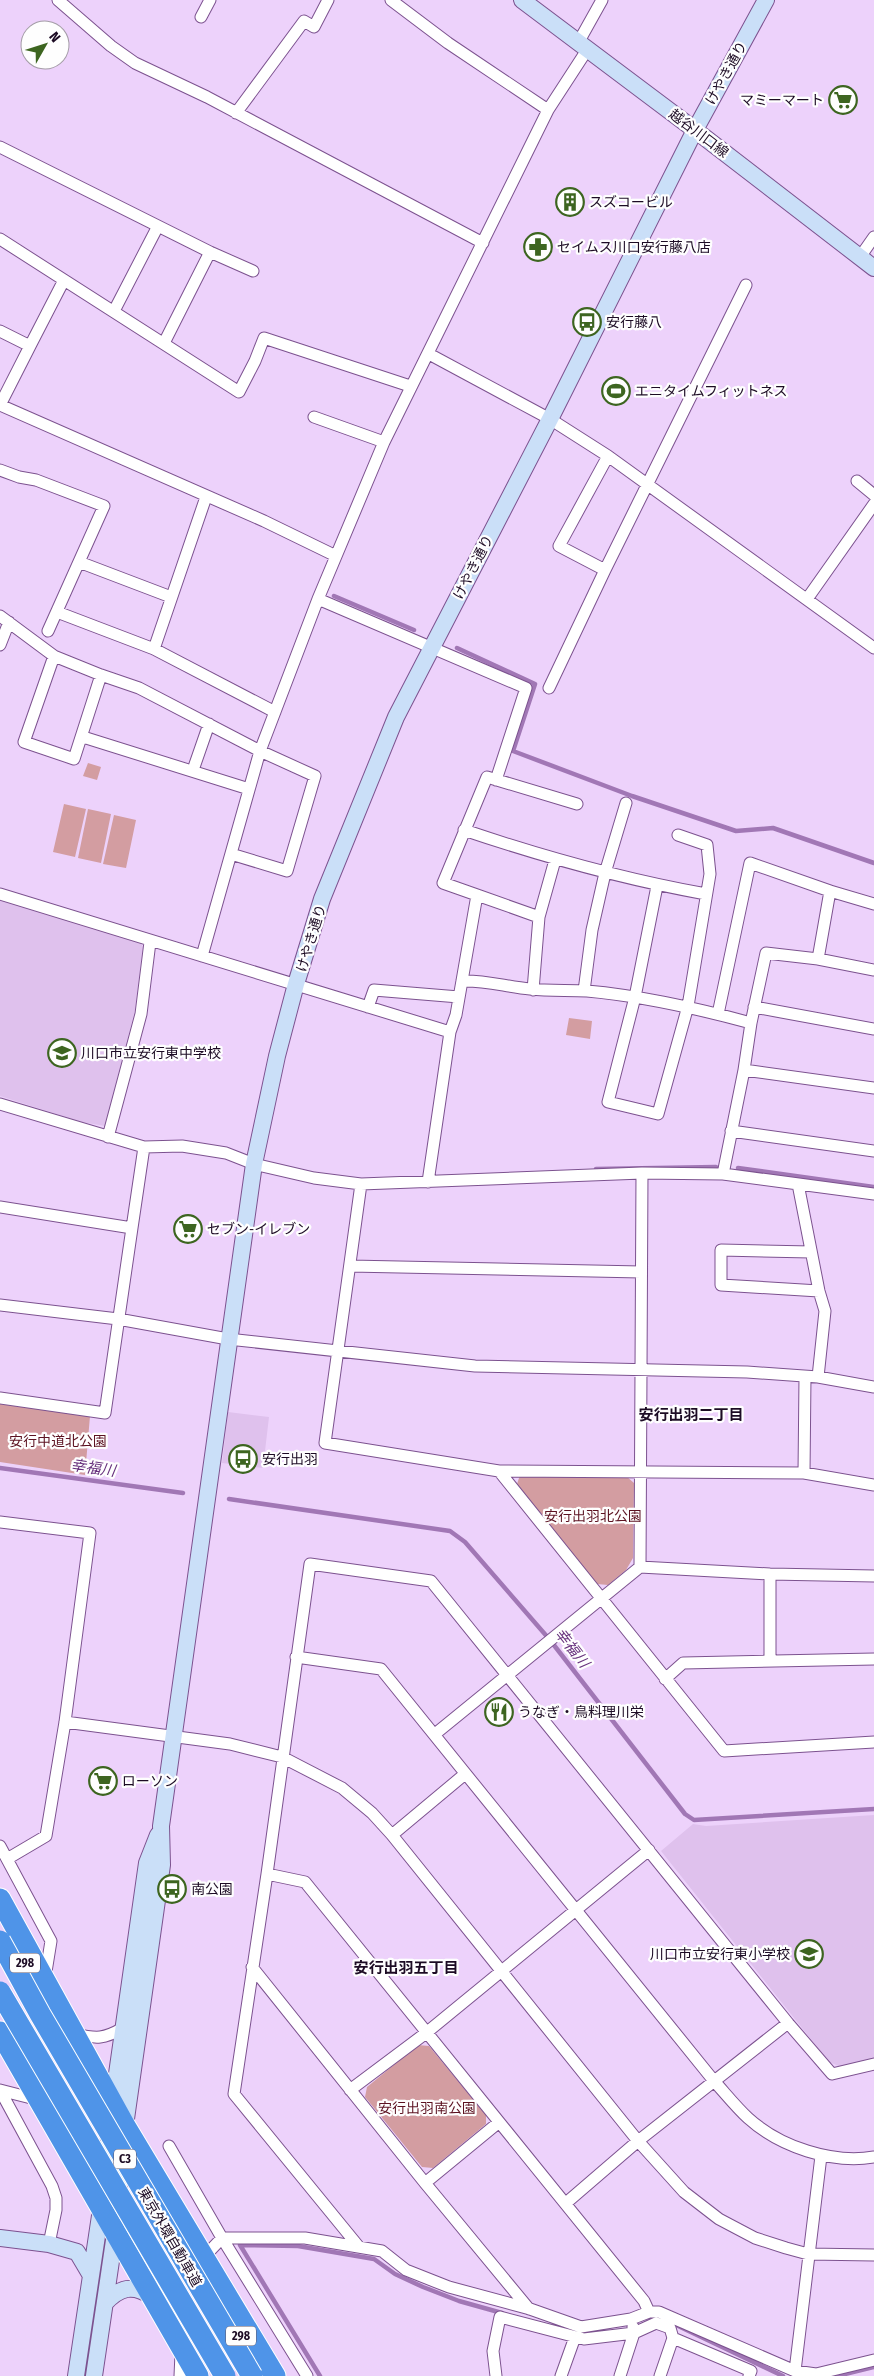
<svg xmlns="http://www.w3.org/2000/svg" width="874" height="2376" font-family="'Fira Sans Condensed','Noto Sans JP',sans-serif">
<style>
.built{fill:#dfc1ed}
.green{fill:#d39da1}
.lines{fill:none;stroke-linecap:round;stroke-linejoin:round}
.stream{stroke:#a177b5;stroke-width:4.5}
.street-casing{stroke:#7c528f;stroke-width:13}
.secondary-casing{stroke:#7c528f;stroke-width:18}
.highway-casing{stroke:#fff;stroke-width:23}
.street{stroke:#fff;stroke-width:11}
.secondary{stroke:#cadff8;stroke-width:16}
.highway{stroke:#4f94e8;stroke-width:21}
.highway-bridge-casing{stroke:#fff;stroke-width:23;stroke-linecap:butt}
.highway-bridge{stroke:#4f94e8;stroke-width:21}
.labels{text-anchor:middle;stroke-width:4.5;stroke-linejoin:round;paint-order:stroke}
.shield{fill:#fefefe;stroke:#605465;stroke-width:1}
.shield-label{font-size:12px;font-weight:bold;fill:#1c0b24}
.street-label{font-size:14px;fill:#1c0b24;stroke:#fefefe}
.poi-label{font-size:14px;fill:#1c0b24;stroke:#fefefe;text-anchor:start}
.park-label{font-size:14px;fill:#5c1221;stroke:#fefefe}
.neighbourhood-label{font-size:15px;font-weight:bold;fill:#1c0b24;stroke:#fefefe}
.water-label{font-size:15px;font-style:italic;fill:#67317d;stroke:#fefefe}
</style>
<rect width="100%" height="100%" fill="#edd2fb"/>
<!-- built -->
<path class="built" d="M0 897 139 940 143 947 135 1010 105 1126 81 1122 0 1096Z
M228 1412 269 1417 263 1468 222 1463Z
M874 1815V2058L841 2067 829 2062 661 1851 693 1824 706 1826Z"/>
<!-- green -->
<path class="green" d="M88 763 101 767 97 780 83 776Z
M64 804 86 809 75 857 53 852Z
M88 809 111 814 101 863 78 858Z
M114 815 136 820 126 868 103 864Z
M569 1018 592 1021 590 1039 566 1035Z
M0 1404 90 1416 85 1475 0 1462Z
M520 1475 626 1476 634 1483 633 1558 626 1570 608 1585 597 1584 517 1484Z
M418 2045 429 2046 486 2115V2124L433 2168 422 2167 365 2097 367 2087Z"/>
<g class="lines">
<!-- stream -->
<path class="stream" d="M334 596 414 630
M457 648 535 684 513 751 632 796 736 831 773 828 874 863
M738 1168 874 1187
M596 1169 716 1167
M0 1468 183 1493
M229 1499 450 1531 465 1542 550 1640 685 1814 694 1820 874 1809
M674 2324 783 2376
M320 2376 240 2245 298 2246 374 2259 395 2274 423 2287 459 2301 502 2313
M837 2376 874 2367"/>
<defs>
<path id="street" d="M58 0 111 46 135 63 207 97 483 243
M391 0 448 43 548 110
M201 17 210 0
M578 43 602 0
M236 113 304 21 314 27 328 0
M0 147 210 252 253 271
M0 239 239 392 255 361 264 338 410 386
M860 257 874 237
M114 311 158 226
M0 331 30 346 0 405
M164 343 210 252
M30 346 64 280
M429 354 550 419 608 456 874 648
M0 405 264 521 336 556
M314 417 384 442
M0 470 19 477 36 480 104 506 48 631
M857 481 874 495
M79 562 171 597
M605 570 559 546 608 456
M318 599 526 688 496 780
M807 599 874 504
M57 612 154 649 275 712
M0 616 54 656 101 675 139 688 260 751 315 776 287 871 231 854
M0 645 9 622
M154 649 206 497
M54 656 24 742 74 759 101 675
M549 688 605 570 746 285
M83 737 249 789
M193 770 209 724
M464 830C544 857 622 879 706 894
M657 886 635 997 608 1102 658 1114 688 1006 710 874 707 845 678 835
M0 894 450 1032
M477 895 539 917 533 990
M539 917 555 860
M202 956 260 751 318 599 384 442 548 110 587 50
M818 959 830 891 874 904
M462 981C485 980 507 987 530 989 549 991 568 990 587 991 643 996 696 1008 751 1023L766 953 818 959 874 970
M584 991 592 930 605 873 626 803
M368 1007 374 990 459 997
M754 1007 874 1029
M718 1014 750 863 830 891
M744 1070 874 1088
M0 1104 144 1147 182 1146 226 1153 254 1164 314 1178 361 1184 642 1173 723 1174 874 1194
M731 1131 874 1151
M108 1137 141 1014 150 942
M723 1174 744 1070 751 1023
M428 1182 450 1032 456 1015 477 895 443 883 487 777 577 804
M361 1184 325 1443 499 1471 804 1473 874 1485
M798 1184 819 1291 825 1311 818 1377
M0 1207 132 1228 105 1413 0 1398
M132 1228 144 1147
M811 1252 721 1250V1285L819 1291
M350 1266 641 1272
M0 1305 118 1319 228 1339 475 1366 747 1372 818 1377 874 1387
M499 1471 724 1751 874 1742
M804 1473 805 1377
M0 1522 90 1533 65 1722 46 1836 7 1859
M640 1567 770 1574 874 1576
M296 1657 381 1669 714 2081C725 2093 736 2107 748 2118 780 2147 832 2164 874 2157
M770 1661V1574
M665 1679 683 1663 874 1659
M65 1722 230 1744 282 1757 342 1788 372 1813 392 1835 638 2141 684 2192 719 2219 755 2238 786 2248 808 2254 874 2255
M435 1734 640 1567 642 1173
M392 1835 465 1774
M0 1846 51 1941 45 1978
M267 1874 305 1882 644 2301 649 2312
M252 1967 425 2183 529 2309
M75 2034C97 2039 104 2039 123 2028
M0 2090 52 2186 56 2198V2210L49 2244
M0 2090 39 2100
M350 2090 426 2033 649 1850
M169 2146 222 2238 307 2376
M425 2183 498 2123
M566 2203 638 2141 788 2023
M359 2247 234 2094 267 1874 310 1564 431 1581 788 2023 832 2074 874 2064
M203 2258 222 2238H305L382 2251 406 2270 449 2287 530 2309 581 2327 631 2319 649 2312H659L795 2371 816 2374 874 2360
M795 2371 821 2156
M180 2376 181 2353
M496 2376 493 2351 500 2317 584 2339 634 2333 656 2323 670 2328 673 2338 751 2371 749 2376
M561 2376 575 2337
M620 2376 634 2333 633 2327
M660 2376 673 2338"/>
<path id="secondary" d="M522 0 695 130 874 268
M118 2198 125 2126 162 1865 161 1826 254 1164 277 1056 296 984 322 899 396 717 550 419 695 130 766 0
M0 2238 49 2244 77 2252 90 2274
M105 2303C120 2287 133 2284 151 2296
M76 2376 101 2209 113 2102 147 1863 158 1835
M94 2376 116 2227"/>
<path id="highway" d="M0 1899 125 2126 275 2376
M0 2032 198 2376"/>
</defs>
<!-- street casing -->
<use href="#street" class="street-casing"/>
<!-- secondary casing -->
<use href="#secondary" class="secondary-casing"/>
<!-- highway casing -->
<use href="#highway" class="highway-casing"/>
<!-- street -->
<use href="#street" class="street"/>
<!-- secondary -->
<use href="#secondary" class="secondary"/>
<!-- highway -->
<use href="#highway" class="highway"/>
<defs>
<path id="highway-bridge" d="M0 1941 40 2014 252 2376
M0 1992 225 2376"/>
</defs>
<!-- highway-bridge casing -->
<use href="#highway-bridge" class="highway-bridge-casing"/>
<!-- highway-bridge -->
<use href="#highway-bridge" class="highway-bridge"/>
</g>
<!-- icons -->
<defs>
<symbol id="supermarket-ring" viewBox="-11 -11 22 22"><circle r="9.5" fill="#fefefe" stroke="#3d6520" stroke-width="1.5"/><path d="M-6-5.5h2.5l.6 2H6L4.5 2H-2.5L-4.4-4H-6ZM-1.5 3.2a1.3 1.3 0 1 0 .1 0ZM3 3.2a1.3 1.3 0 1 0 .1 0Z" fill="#3d6520"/></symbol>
<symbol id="building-ring" viewBox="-11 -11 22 22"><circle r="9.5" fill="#fefefe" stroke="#3d6520" stroke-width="1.5"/><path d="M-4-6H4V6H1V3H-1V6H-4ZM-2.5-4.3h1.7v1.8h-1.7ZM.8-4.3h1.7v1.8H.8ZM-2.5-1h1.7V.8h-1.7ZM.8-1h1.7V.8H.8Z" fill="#3d6520"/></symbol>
<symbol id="pharmacy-ring" viewBox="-11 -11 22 22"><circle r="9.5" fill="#fefefe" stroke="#3d6520" stroke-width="1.5"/><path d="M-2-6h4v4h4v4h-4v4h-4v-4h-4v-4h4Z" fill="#3d6520"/></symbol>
<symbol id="bus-ring" viewBox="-11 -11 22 22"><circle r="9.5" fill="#fefefe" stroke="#3d6520" stroke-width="1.5"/><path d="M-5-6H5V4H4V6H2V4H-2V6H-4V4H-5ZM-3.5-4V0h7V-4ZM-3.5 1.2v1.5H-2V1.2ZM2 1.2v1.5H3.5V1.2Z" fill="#3d6520"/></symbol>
<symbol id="stadium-ring" viewBox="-11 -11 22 22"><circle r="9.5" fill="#fefefe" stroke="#3d6520" stroke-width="1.5"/><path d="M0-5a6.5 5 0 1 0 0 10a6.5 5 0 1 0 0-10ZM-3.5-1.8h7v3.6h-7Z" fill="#3d6520"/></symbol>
<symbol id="school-ring" viewBox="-11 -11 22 22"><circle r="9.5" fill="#fefefe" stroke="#3d6520" stroke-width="1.5"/><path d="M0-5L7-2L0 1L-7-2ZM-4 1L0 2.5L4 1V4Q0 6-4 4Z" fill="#3d6520"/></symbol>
<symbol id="restaurant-ring" viewBox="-11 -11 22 22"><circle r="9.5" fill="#fefefe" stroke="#3d6520" stroke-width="1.5"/><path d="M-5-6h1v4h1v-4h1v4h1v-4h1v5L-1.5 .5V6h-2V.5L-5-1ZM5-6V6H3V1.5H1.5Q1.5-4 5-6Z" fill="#3d6520"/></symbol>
</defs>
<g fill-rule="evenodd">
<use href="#supermarket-ring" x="827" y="84" width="32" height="32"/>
<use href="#building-ring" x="554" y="186" width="32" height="32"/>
<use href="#pharmacy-ring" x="522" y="231" width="32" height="32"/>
<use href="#bus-ring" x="571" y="306" width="32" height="32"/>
<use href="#stadium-ring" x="600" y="375" width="32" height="32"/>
<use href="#school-ring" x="46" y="1037" width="32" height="32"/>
<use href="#supermarket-ring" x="172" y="1213" width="32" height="32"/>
<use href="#bus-ring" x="227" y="1443" width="32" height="32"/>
<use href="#restaurant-ring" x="483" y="1696" width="32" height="32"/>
<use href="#supermarket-ring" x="87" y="1765" width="32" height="32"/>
<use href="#bus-ring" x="156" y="1873" width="32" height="32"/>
<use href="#school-ring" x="793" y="1938" width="32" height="32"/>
</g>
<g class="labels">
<!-- shield labels -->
<g class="shield">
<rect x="10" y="1953.5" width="30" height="19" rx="4"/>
<rect x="114" y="2149.5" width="22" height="19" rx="4"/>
<rect x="226" y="2326.5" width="30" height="19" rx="4"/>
</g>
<g class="shield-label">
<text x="25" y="1967">298</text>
<text x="125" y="2163">C3</text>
<text x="241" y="2340">298</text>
</g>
<!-- street labels -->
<g class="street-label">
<text transform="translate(726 73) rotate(-61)" y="5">けやき通り</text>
<text transform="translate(699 133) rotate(37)" y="5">越谷川口線</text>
<text transform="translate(473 567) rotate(-63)" y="5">けやき通り</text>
<text transform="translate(311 938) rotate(-73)" y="5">けやき通り</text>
<text transform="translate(170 2237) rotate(60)" y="5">東京外環自動車道</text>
</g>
<!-- poi labels -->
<g class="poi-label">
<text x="824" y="105" text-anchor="end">マミーマート</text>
<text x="589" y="207">スズコービル</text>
<text x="557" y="252">セイムス川口安行藤八店</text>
<text x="606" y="327">安行藤八</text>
<text x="635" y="396">エニタイムフィットネス</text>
<text x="81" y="1058">川口市立安行東中学校</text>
<text x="207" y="1234">セブン-イレブン</text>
<text x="262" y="1464">安行出羽</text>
<text x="518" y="1717">うなぎ・鳥料理川栄</text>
<text x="122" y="1786">ローソン</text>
<text x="191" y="1894">南公園</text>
<text x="790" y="1959" text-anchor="end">川口市立安行東小学校</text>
</g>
<!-- park labels -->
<g class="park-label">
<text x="58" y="1446">安行中道北公園</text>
<text x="593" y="1521">安行出羽北公園</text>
<text x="427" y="2113">安行出羽南公園</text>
</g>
<!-- neighbourhood labels -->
<g class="neighbourhood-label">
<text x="691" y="1420">安行出羽二丁目</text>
<text x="406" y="1973">安行出羽五丁目</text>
</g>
<!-- water labels -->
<g class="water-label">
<text transform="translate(93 1468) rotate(8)" y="5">幸福川</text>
<text transform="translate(572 1648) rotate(52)" y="5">幸福川</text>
</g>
</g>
<!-- north arrow -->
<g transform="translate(45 45) rotate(51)"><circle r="24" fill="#fefefe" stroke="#a49da7"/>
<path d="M0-4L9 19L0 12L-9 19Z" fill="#3d6520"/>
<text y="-8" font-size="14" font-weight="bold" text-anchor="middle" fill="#1c0b24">N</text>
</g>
</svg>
